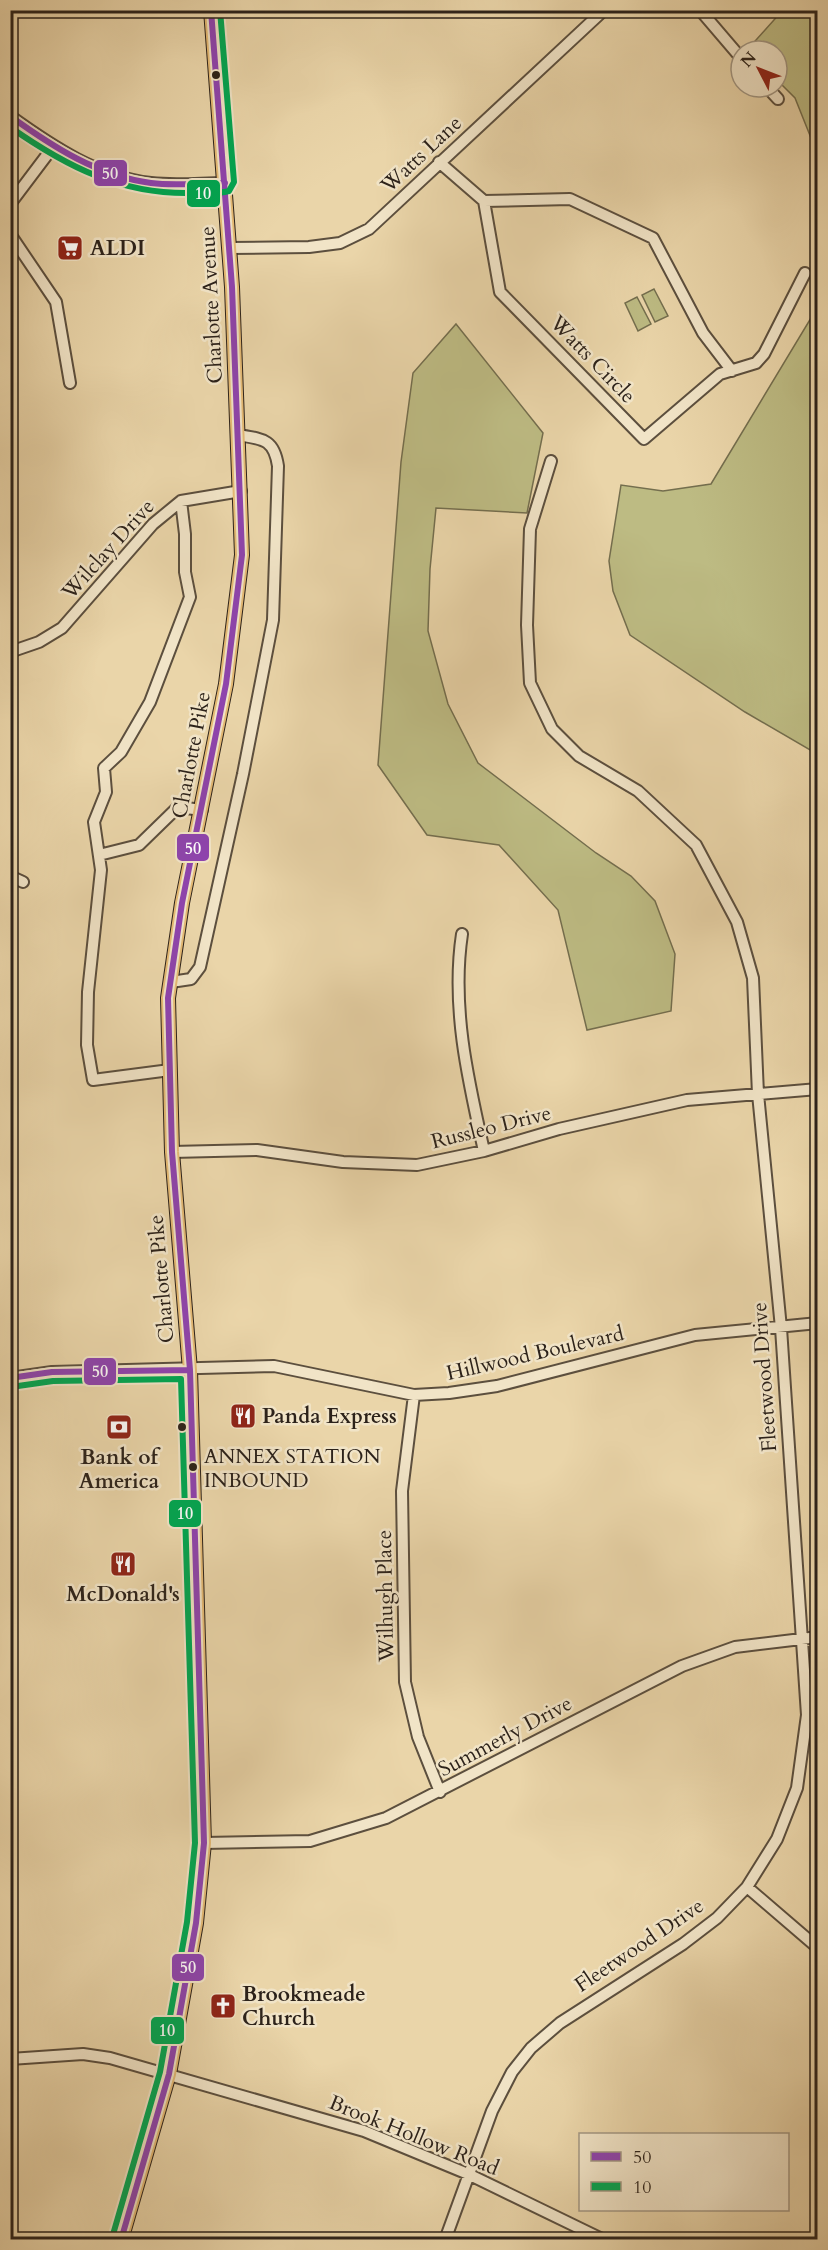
<svg xmlns="http://www.w3.org/2000/svg" width="828" height="2250" font-family="Cardo,serif">
<style>
.green{fill:#bdbb83;stroke:#746e4e;stroke-width:1.5}
.lines{fill:none;stroke-linecap:round;stroke-linejoin:round}
.minor-casing{stroke:#5c4f3e;stroke-width:14}
.major-casing{stroke:#2c221a;stroke-width:16}
.minor{stroke:#f1e4c7;stroke-width:10}
.major{stroke:#e5ba74;stroke-width:14}
.bus-1-casing{stroke:#f1e4c7;stroke-width:10}
.bus-2-casing{stroke:#f1e4c7;stroke-width:10}
.bus-1{stroke:#8e44ad;stroke-width:6}
.bus-2{stroke:#00a651;stroke-width:6}
.bus-dot{fill:#2c221a;stroke:#f1e4c7;stroke-width:2}
.labels{text-anchor:middle;stroke-width:5;stroke-linejoin:round;paint-order:stroke}
.bus-label{font-size:20px;fill:#2c221a;stroke:#f1e4c7;text-anchor:start}
.street-label{font-size:21px;fill:#2c221a;stroke:#f1e4c7}
.poi-label{font-size:21px;font-weight:bold;fill:#2c221a;stroke:#f1e4c7;text-anchor:start}
.line-badge{stroke:#f1e4c7;stroke-width:2}
.badge-label{font-size:16px;text-anchor:middle;font-weight:bold;fill:#fff}
</style>
<rect width="100%" height="100%" fill="#ead5a9"/>
<filter id="stains"><feTurbulence type="fractalNoise" baseFrequency=".00333" numOctaves="4"/><feColorMatrix values="0 0 0 0 .2 0 0 0 0 .09 0 0 0 0 .02 0 0 0 .5 -.17"/></filter>
<radialGradient id="worn" r=".72"><stop offset=".6" stop-color="#630" stop-opacity="0"/><stop offset="1" stop-color="#630" stop-opacity=".3"/></radialGradient>
<!-- green -->
<path class="green" d="M782 11H817V153L795 98 777 80V51L747 50Z
M654 289 668 316 655 322 642 295Z
M637 297 651 324 638 331 625 303Z
M817 308V754L745 712 630 635 613 591 609 561 621 485 663 491 711 484Z
M456 324 543 433 527 513 436 508 430 569 428 631 448 704 478 763 596 853 631 876 655 901 675 954 671 1011 587 1030 558 910 499 845 427 835 378 765 401 462 413 373Z"/>
<g class="lines">
<defs>
<path id="minor" d="M700 10 741 58
M767 87 778 99
M10 116C53 147 98 177 151 183 176 186 201 183 225 183
M439 162 484 201 500 292 644 439 720 374 756 363 764 354 805 273
M484 201 570 199 653 238 703 333 732 371
M10 204 53 147
M10 234 56 302 70 383
M230 248 309 247 340 243 369 229 604 10
M10 652 39 642 62 628 153 524 181 501 241 491
M10 780H11
M99 855 139 845 178 807 202 810
M10 876 23 882
M462 934C451 1007 468 1080 484 1151
M171 982 191 979 200 967 243 774 273 620 278 466C274 439 263 439 238 435
M170 1070 93 1080 87 1045 88 992 101 870 94 822 106 792 104 768 121 752 150 702 190 597 185 572V534L181 501
M172 1152 257 1150 343 1162 417 1165 484 1151 559 1129 687 1100 818 1089
M10 1378 52 1372 274 1366 414 1395 449 1393 497 1386 695 1335 818 1323
M414 1395 402 1491 405 1682 418 1737 440 1792
M204 1843 310 1841 386 1818 682 1666 735 1647 818 1637
M747 1887 818 1948
M10 2059 83 2054 110 2058 364 2131 468 2174 604 2240
M445 2240 492 2111 512 2072 531 2048 560 2023 683 1944 717 1918 747 1887 777 1839 797 1788 807 1715 781 1328 758 1094 753 978 737 922 696 845 638 791 579 756 552 729 530 683 527 625 530 529 551 461"/>
<path id="major" d="M121 2240 169 2074 196 1923 204 1843 190 1370 172 1152 168 998 182 903 226 684 242 555 232 287 211 10"/>
</defs>
<!-- minor casing -->
<use href="#minor" class="minor-casing"/>
<!-- major casing -->
<use href="#major" class="major-casing"/>
<!-- minor -->
<use href="#minor" class="minor"/>
<!-- major -->
<use href="#major" class="major"/>
<defs>
<path id="bus-1" d="M10 116C53 147 98 176 151 183 175 186 200 183 225 183
M10 1378 52 1372 190 1370
M121 2240 169 2074 196 1923 204 1843 190 1370 172 1152 168 998 182 903 226 684 242 555 232 287 211 10"/>
<path id="bus-2" d="M10 127C67 167 122 195 193 193 204 193 218 194 229 191L234 182 220 10
M11 1387 53 1381 181 1379 195 1843 187 1922 160 2072 112 2238"/>
</defs>
<!-- bus-1 casing -->
<use href="#bus-1" class="bus-1-casing"/>
<!-- bus-2 casing -->
<use href="#bus-2" class="bus-2-casing"/>
<!-- bus-1 -->
<use href="#bus-1" class="bus-1"/>
<!-- bus-2 -->
<use href="#bus-2" class="bus-2"/>
</g>
<!-- icons -->
<defs>
<symbol id="supermarket-square" viewBox="-11 -11 22 22"><rect x="-9" y="-9" width="18" height="18" rx="4" fill="#8f2418" stroke="#f1e4c7"/><path d="M-6-5.5h2.5l.6 2H6L4.5 2H-2.5L-4.4-4H-6ZM-1.5 3.2a1.3 1.3 0 1 0 .1 0ZM3 3.2a1.3 1.3 0 1 0 .1 0Z" fill="#fff"/></symbol>
<symbol id="restaurant-square" viewBox="-11 -11 22 22"><rect x="-9" y="-9" width="18" height="18" rx="4" fill="#8f2418" stroke="#f1e4c7"/><path d="M-5-6h1v4h1v-4h1v4h1v-4h1v5L-1.5 .5V6h-2V.5L-5-1ZM5-6V6H3V1.5H1.5Q1.5-4 5-6Z" fill="#fff"/></symbol>
<symbol id="bank-square" viewBox="-11 -11 22 22"><rect x="-9" y="-9" width="18" height="18" rx="4" fill="#8f2418" stroke="#f1e4c7"/><path d="M-6-4H6V4H-6ZM0-2.3a2.3 2.3 0 1 0 0 4.6a2.3 2.3 0 1 0 0-4.6Z" fill="#fff"/></symbol>
<symbol id="church-square" viewBox="-11 -11 22 22"><rect x="-9" y="-9" width="18" height="18" rx="4" fill="#8f2418" stroke="#f1e4c7"/><path d="M-1.2-6h2.4v3.5h3.3v2.4h-3.3V6h-2.4V-.1h-3.3v-2.4h3.3Z" fill="#fff"/></symbol>
</defs>
<g fill-rule="evenodd">
<use href="#supermarket-square" x="55" y="233" width="30" height="30"/>
<use href="#restaurant-square" x="228" y="1401" width="30" height="30"/>
<use href="#bank-square" x="104" y="1412" width="30" height="30"/>
<use href="#restaurant-square" x="108" y="1549" width="30" height="30"/>
<use href="#church-square" x="208" y="1991" width="30" height="30"/>
</g>
<!-- markers -->
<g class="bus-dot">
<circle cx="216" cy="75" r="5"/>
<circle cx="182" cy="1427" r="5"/>
<circle cx="193" cy="1467" r="5"/>
</g>
<g class="labels">
<!-- bus labels -->
<g class="bus-label">
<text x="204" y="1463">ANNEX STATION<tspan x="204" dy="24">INBOUND</tspan></text>
</g>
<!-- street labels -->
<g class="street-label">
<text transform="translate(421 154) rotate(-43)" y="7">Watts Lane</text>
<text transform="translate(211 305) rotate(-93)" y="7">Charlotte Avenue</text>
<text transform="translate(593 359) rotate(46)" y="7">Watts Circle</text>
<text transform="translate(108 549) rotate(-48)" y="7">Wilclay Drive</text>
<text transform="translate(191 755) rotate(-79)" y="7">Charlotte Pike</text>
<text transform="translate(491 1127) rotate(-14)" y="7">Russleo Drive</text>
<text transform="translate(161 1279) rotate(-95)" y="7">Charlotte Pike</text>
<text transform="translate(535 1353) rotate(-13)" y="7">Hillwood Boulevard</text>
<text transform="translate(764 1377) rotate(-94)" y="7">Fleetwood Drive</text>
<text transform="translate(385 1596) rotate(-91)" y="7">Wilhugh Place</text>
<text transform="translate(505 1736) rotate(-28)" y="7">Summerly Drive</text>
<text transform="translate(639 1945) rotate(-34)" y="7">Fleetwood Drive</text>
<text transform="translate(414 2135) rotate(22)" y="7">Brook Hollow Road</text>
</g>
<!-- poi labels -->
<g class="poi-label">
<text x="90" y="255">ALDI</text>
<text x="262" y="1423">Panda Express</text>
<text x="119" y="1464" text-anchor="middle">Bank of<tspan x="119" dy="24">America</tspan></text>
<text x="123" y="1601" text-anchor="middle">McDonald's</text>
<text x="242" y="2001">Brookmeade<tspan x="242" dy="24">Church</tspan></text>
</g>
</g>
<g class="line-badge">
<rect x="93" y="159" width="35" height="28" rx="6" fill="#8e44ad"/>
<rect x="186" y="179" width="35" height="29" rx="6" fill="#00a651"/>
<rect x="176" y="833" width="34" height="29" rx="6" fill="#8e44ad"/>
<rect x="83" y="1357" width="34" height="29" rx="6" fill="#8e44ad"/>
<rect x="168" y="1499" width="34" height="29" rx="6" fill="#00a651"/>
<rect x="171" y="1953" width="34" height="29" rx="6" fill="#8e44ad"/>
<rect x="150" y="2016" width="35" height="29" rx="6" fill="#00a651"/>
</g>
<g class="badge-label">
<text x="110" y="179">50</text>
<text x="203" y="199">10</text>
<text x="193" y="854">50</text>
<text x="100" y="1377">50</text>
<text x="185" y="1519">10</text>
<text x="188" y="1973">50</text>
<text x="167" y="2036">10</text>
</g>
<!-- margin -->
<rect width="828" height="2250" fill="none" stroke="#ead5a9" stroke-width="36"/>
<rect x="12" y="12" width="804" height="2226" fill="none" stroke="#2c221a" stroke-width="3"/>
<rect x="18" y="18" width="792" height="2214" fill="none" stroke="#2c221a" stroke-width="1.5"/>
<!-- legend -->
<rect x="579" y="2133" width="210" height="78" fill="#f1e4c7" stroke="#a29682" stroke-width="1.5"/>
<rect x="591" y="2152" width="30" height="9" fill="#8e44ad" stroke="#a29682" stroke-width="1.5"/>
<text x="633" y="2163" font-size="18" fill="#2c221a">50</text>
<rect x="591" y="2182" width="30" height="9" fill="#00a651" stroke="#a29682" stroke-width="1.5"/>
<text x="633" y="2193" font-size="18" fill="#2c221a">10</text>
<!-- north arrow -->
<g transform="translate(759 69) rotate(312)"><circle r="28" fill="#f1e4c7" stroke="#a29682" stroke-width="1.5"/>
<path d="M0-4.5L10 22L0 15L-10 22Z" fill="#8f2418"/>
<text y="-9" font-size="16" font-weight="bold" text-anchor="middle" fill="#2c221a">N</text>
</g>
<rect width="100%" height="100%" filter="url(#stains)"/>
<rect width="100%" height="100%" fill="url(#worn)"/>
</svg>
